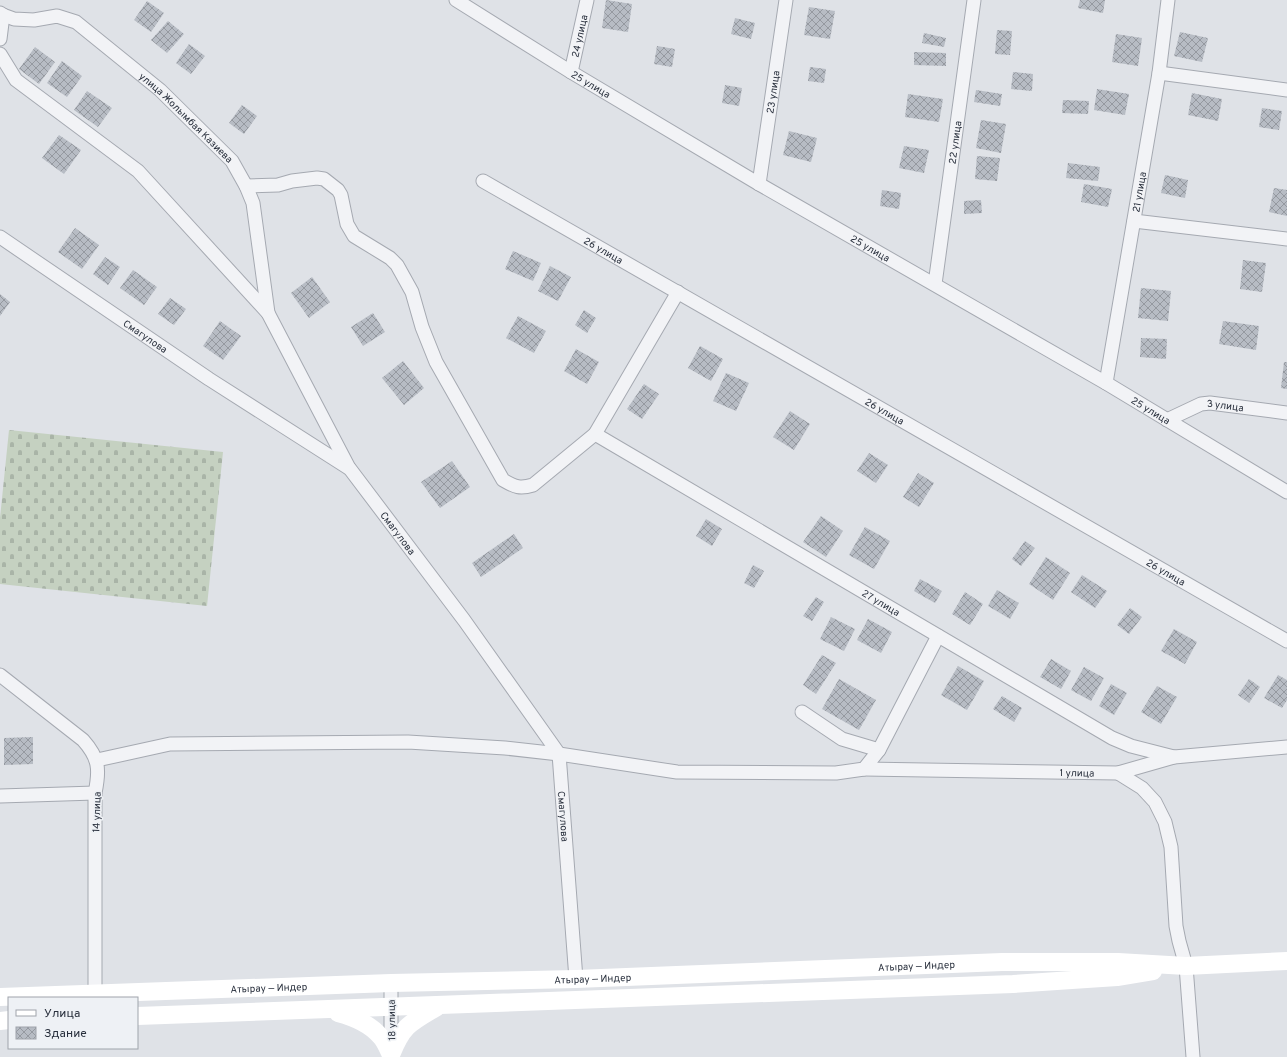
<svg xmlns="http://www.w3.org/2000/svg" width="1287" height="1057" font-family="Overpass,sans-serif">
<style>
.cemetery{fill:url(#cemetery-stones)}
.building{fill:url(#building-cross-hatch)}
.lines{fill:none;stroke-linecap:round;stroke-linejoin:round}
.minor-casing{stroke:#a5a9b1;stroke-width:15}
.minor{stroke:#f2f3f6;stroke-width:13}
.secondary{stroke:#fff;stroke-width:18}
.labels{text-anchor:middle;stroke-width:3;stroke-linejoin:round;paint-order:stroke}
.street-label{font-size:10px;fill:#29303d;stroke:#eef1f5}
</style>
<defs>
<pattern id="cemetery-stones" width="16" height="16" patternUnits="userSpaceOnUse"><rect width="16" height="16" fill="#c5d1c1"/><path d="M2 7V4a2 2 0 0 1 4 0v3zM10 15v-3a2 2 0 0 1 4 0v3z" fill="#a9b4a7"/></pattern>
<pattern id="building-cross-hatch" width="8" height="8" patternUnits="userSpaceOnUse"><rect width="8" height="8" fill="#b7bcc4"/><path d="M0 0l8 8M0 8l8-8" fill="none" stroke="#9599a0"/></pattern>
</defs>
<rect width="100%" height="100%" fill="#dfe2e7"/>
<!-- cemetery -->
<path class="cemetery" d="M9 430 223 452 207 606 0 584V518Z"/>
<!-- building -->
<path class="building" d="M606 0 632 4 628 32 602 28Z
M1080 0H1105L1103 13 1078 8Z
M147 1 164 13 151 32 134 20Z
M809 7 835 11 830 39 804 35Z
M735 18 755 23 751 39 731 34Z
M168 21 184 34 167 53 151 40Z
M997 30 1012 31 1010 55 995 54Z
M1180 32 1208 38 1202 62 1174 56Z
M924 33 946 38 944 47 922 43Z
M1116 34 1142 38 1138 66 1112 62Z
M189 44 205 56 191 74 176 63Z
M657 46 675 49 672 67 654 64Z
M35 47 55 62 39 84 19 69Z
M914 52 946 53V66L914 65Z
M62 61 82 76 67 97 47 83Z
M810 67 826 69 824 83 808 81Z
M1013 72 1033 74 1032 91 1011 89Z
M725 85 742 88 739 106 722 103Z
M1097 89 1129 94 1125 115 1094 110Z
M976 90 1002 94 1000 106 974 102Z
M87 91 112 108 98 127 74 110Z
M1192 93 1222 99 1218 121 1188 115Z
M908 94 943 99 939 122 905 117Z
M1063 100 1089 101 1088 114 1062 113Z
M242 105 257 116 244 134 229 123Z
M1262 108 1282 111 1279 130 1259 127Z
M981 120 1006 124 1001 153 976 148Z
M789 131 817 138 811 162 783 155Z
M59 135 81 150 64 174 42 158Z
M904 146 929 150 924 173 899 168Z
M977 156 1000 158 997 181 975 179Z
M1068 163 1100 167 1098 181 1066 178Z
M1165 175 1188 180 1185 198 1161 193Z
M1084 184 1112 189 1108 207 1081 202Z
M1274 188 1287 190V216L1269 212Z
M882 190 901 193 899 209 880 206Z
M981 200 982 213 964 214V201Z
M75 228 99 245 82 269 58 252Z
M513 251 541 263 533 281 505 269Z
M105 257 120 267 108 285 93 274Z
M1243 260 1266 263 1262 292 1240 289Z
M550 266 571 277 558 301 538 291Z
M133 270 157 287 144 305 120 288Z
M312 277 330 302 309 318 291 293Z
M1141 288 1171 291 1168 321 1138 318Z
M0 294 10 302 0 316Z
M170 298 186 309 174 325 158 314Z
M584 310 596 318 587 333 575 325Z
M373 313 385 332 363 346 351 327Z
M518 316 546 331 534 353 506 338Z
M220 321 241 336 223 360 203 346Z
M1223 321 1259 326 1256 350 1219 344Z
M1141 338 1167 339 1166 359 1140 357Z
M700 346 723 359 711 381 688 368Z
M576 349 599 362 587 384 564 371Z
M403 361 424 388 404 405 382 378Z
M1284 362H1287V389L1281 388Z
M726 373 749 383 736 411 713 401Z
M644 384 659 394 642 419 627 409Z
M790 411 810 424 794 450 773 437Z
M869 453 888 465 876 483 857 471Z
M452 461 470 487 440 508 421 482Z
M918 473 934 483 919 507 903 497Z
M821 516 843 531 826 557 803 542Z
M706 519 722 529 712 546 696 536Z
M865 527 890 541 874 569 849 555Z
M514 534 523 548 481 577 472 563Z
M1025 541 1035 548 1021 566 1012 559Z
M1046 557 1070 573 1053 600 1029 584Z
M753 565 764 571 754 588 744 583Z
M1082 575 1107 591 1095 608 1071 592Z
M920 579 942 591 935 603 914 591Z
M997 590 1019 603 1010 619 988 606Z
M965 592 983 604 970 625 952 614Z
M816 597 824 602 812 621 803 616Z
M1130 608 1142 617 1129 634 1117 625Z
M831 617 855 629 844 651 820 639Z
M868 619 892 632 881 653 857 640Z
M1174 629 1197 642 1185 664 1161 651Z
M822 655 836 663 816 694 803 685Z
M1051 659 1071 671 1061 689 1040 677Z
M958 666 984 681 967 710 941 695Z
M1084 667 1104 678 1091 701 1071 690Z
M1278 675 1287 680V700L1282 708 1264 698Z
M839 679 876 700 859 730 822 709Z
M1249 679 1260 687 1249 703 1238 695Z
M1111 684 1127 693 1114 715 1099 706Z
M1157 686 1177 697 1161 724 1141 712Z
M1002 696 1022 708 1014 722 993 709Z
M33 737V764L4 765V738Z"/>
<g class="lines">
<defs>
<g id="minor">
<path id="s1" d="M456 0 571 72 759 184 1106 383 1287 492"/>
<path d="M0 13 3 15 0 39"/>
<path id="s2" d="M3 15 14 19 34 20 57 16 76 22 160 90 232 161 246 186 253 203 268 313"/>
<path d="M0 54 16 80 138 171 268 313 349 468"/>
<path id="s3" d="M571 72 587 0"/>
<path d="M1159 73 1287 90"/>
<path id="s4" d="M483 181 1287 641"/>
<path id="s5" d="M759 184 786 0"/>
<path d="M246 186 278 185 292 181 317 178 324 179 338 190 341 195 347 224 354 236 390 258 397 265 412 292 422 327 436 362 503 480C515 487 520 489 533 485L595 434 678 292"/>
<path d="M1134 221 1287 239"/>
<path id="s6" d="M0 237 209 379 350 469 464 620 559 754 576 979"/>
<path id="s7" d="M935 284 974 0"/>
<path id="s8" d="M1106 383 1159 73 1168 0"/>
<path id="s9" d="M1167 420 1201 404 1210 403 1287 413"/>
<path id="s10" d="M595 434 1112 738 1131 746 1174 757"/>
<path d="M0 675 83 740C99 758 100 769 95 793V994"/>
<path d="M802 712 842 739 879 750"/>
<path d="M97 760 170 744 408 742 505 748 559 754 677 772 836 773 864 769 879 750 938 636"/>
<path id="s11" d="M864 769 1118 773 1174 757 1287 747"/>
<path d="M1118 773 1142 788 1155 802 1165 822 1171 847 1176 926 1179 941 1186 966 1193 1057"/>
<path d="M0 796 95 793"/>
<path d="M391 983V1051"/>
</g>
</defs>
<!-- minor casing -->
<use href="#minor" class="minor-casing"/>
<!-- minor -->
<use href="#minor" class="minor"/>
<!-- secondary -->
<g class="secondary">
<path id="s12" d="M0 997 391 983 576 979 1002 962H1118L1186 966 1287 961"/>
<path d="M338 1013C353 1017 369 1023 380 1036 385 1041 388 1049 391 1055"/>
<path d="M137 1016 1013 984 1117 977 1153 971"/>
<path d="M0 1021 9 1020"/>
<path d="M391 1055C403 1025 410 1023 437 1007"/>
</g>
</g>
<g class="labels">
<!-- street labels -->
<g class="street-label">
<text dy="4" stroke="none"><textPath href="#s3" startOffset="37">24 улица</textPath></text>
<text dy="4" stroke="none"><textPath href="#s1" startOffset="159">25 улица</textPath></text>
<text dy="4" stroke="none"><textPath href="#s5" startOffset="93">23 улица</textPath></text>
<text dy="4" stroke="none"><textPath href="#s2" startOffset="221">улица Жолымбая Казиева</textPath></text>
<text dy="4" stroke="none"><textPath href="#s7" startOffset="143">22 улица</textPath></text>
<text dy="4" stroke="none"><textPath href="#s8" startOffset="194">21 улица</textPath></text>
<text dy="4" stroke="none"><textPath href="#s1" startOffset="483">25 улица</textPath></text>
<text dy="4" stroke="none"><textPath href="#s4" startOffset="139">26 улица</textPath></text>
<text dy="4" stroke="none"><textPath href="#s6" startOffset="176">Смагулова</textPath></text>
<text dy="4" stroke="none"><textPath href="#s9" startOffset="62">3 улица</textPath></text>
<text dy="4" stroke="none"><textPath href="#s4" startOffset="463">26 улица</textPath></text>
<text dy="4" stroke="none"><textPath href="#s1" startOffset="807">25 улица</textPath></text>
<text dy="4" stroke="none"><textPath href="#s6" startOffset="500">Смагулова</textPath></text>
<text dy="4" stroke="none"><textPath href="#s4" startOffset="787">26 улица</textPath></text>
<text dy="4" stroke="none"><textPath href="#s10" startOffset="332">27 улица</textPath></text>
<text dy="4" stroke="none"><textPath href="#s11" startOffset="213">1 улица</textPath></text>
<text transform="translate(96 812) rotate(-88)" y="4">14 улица</text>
<text dy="4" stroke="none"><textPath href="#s6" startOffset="836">Смагулова</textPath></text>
<text dy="4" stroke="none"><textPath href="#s12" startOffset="917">Атырау — Индер</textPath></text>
<text dy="4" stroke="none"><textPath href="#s12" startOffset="593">Атырау — Индер</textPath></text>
<text dy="4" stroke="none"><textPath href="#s12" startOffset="269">Атырау — Индер</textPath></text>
<text transform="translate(391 1020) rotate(-91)" y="4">18 улица</text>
</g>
</g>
<!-- legend -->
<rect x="8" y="997" width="130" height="52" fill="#eef1f5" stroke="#9fa4ab"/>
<rect x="16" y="1010" width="20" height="6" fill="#ffffff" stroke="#9fa4ab"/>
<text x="44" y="1017" font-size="12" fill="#29303d">Улица</text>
<rect x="16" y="1027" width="20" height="12" fill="url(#building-cross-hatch)" stroke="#9fa4ab"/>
<text x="44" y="1037" font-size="12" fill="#29303d">Здание</text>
</svg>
